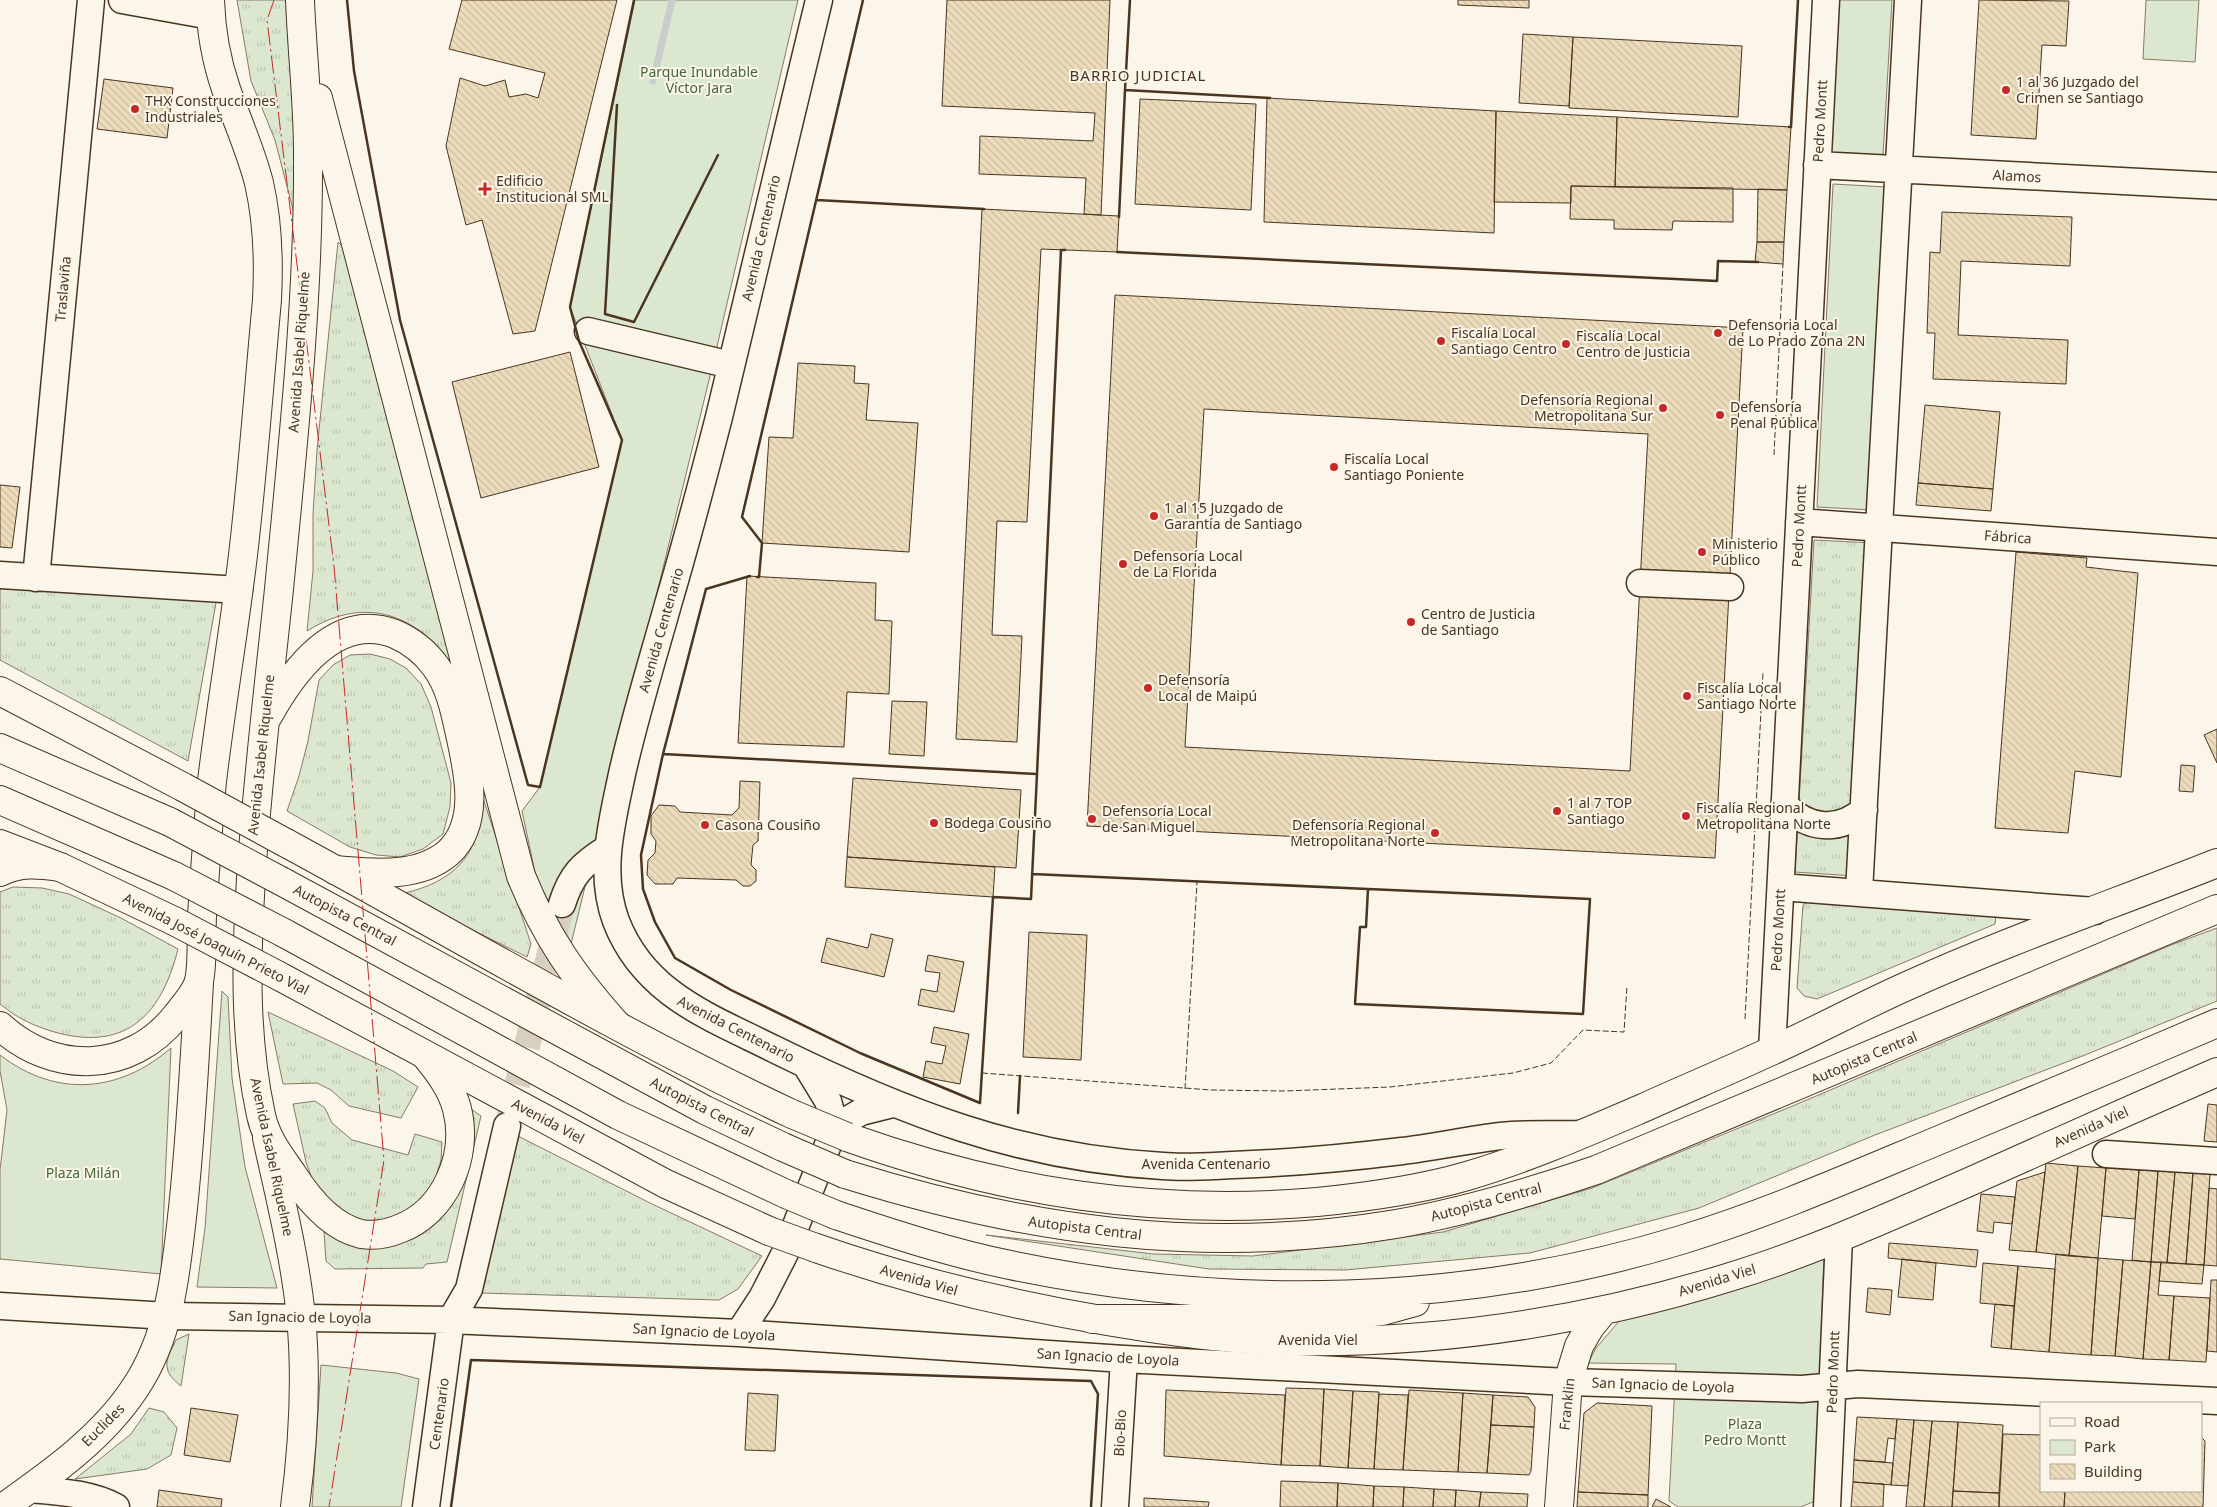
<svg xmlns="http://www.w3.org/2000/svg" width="2217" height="1507" font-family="'Noto Sans',sans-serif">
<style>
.grass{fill:url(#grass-tufts);stroke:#887966}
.park{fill:#dce7d0;stroke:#887966}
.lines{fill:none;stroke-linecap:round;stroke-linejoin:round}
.stream{stroke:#c9cecd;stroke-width:7}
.building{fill:url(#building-back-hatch);stroke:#4a3520;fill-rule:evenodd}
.minor-tunnel{stroke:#d8cfc1;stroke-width:26;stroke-dasharray:26 13;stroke-linecap:butt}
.minor-casing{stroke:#4a3520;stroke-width:29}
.major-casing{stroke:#4a3520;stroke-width:30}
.highway-casing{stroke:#4a3520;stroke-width:30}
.minor{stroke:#fbf6e9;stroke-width:26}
.major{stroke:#fbf6e9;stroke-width:28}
.highway{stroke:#fbf6e9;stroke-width:28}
.major-bridge-casing{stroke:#4a3520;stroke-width:30;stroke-linecap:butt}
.highway-bridge-casing{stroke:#4a3520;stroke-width:30;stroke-linecap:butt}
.major-bridge{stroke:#fbf6e9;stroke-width:28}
.highway-bridge{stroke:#fbf6e9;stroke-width:28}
.fence{stroke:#4a3520;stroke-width:1;stroke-dasharray:6 2.5;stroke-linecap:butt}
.wall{stroke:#4a3520;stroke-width:2.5}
.power{stroke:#c62828;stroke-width:1;stroke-dasharray:18 4 2.5 4;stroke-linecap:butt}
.poi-dot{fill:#c62828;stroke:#fbf6e9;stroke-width:2}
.labels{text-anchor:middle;stroke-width:4;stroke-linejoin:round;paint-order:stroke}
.park-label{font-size:14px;fill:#436837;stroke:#fbf6e9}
.poi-label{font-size:14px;fill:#4a3520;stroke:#fbf6e9;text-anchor:start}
.street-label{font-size:14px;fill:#4a3520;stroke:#fbf6e9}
.neighbourhood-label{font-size:15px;letter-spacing:1px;fill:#4a3520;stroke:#fbf6e9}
</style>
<defs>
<pattern id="grass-tufts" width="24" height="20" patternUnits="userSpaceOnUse" patternTransform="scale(1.25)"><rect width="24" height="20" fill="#dce7d0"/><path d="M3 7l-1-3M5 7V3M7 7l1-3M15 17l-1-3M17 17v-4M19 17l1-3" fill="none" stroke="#bec7b2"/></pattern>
<pattern id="building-back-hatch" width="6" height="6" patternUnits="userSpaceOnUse" patternTransform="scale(1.25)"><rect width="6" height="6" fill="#ecdcbc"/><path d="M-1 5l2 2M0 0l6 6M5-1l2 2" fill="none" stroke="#ccbda1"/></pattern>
</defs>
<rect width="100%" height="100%" fill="#fbf6e9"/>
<!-- grass -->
<path class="grass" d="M237 0H288V37L296 146V221L275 140 251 81Z
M338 242 342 246 442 616 453 660 452 668C445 658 439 646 429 638 391 605 348 605 307 631L313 571V514L317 450Z
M1814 540 1873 543 1854 876 1795 872Z
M0 579 217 597 188 761 0 660Z
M370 654 390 659 406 668 421 684 431 707 451 783 450 807 443 834 423 849 400 857 376 855 350 847 287 811 299 776 308 741 319 680 333 665 350 655Z
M482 795 531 944 527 957 400 894C434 887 464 872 476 837 480 825 480 809 482 795Z
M13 887 42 888 69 894 121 918 178 949C162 1013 128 1051 58 1033 36 1027 18 1019 0 1004V892Z
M1810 900 1996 915 1995 924 1817 999 1804 996 1797 988 1803 905Z
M2217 928V1001L2085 1055 1875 1135 1699 1208 1530 1253 1345 1270 1209 1269 986 1235 1154 1254 1253 1256 1443 1232 1592 1188 1795 1105 2171 945Z
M268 1012 393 1071 418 1087 401 1118 349 1106 331 1090 317 1083 283 1084Z
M315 1101 325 1108 332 1123 352 1140 408 1155 415 1134 442 1142 441 1160 434 1184 400 1221 366 1227 317 1193 306 1162 293 1104Z
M464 1104 481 1116 447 1262 426 1264 423 1268 335 1269 326 1261 324 1232 339 1239 402 1241 418 1236 433 1226 451 1203Z
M512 1133 650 1203 762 1256 738 1289 719 1300 480 1293Z
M189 1334 181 1386C160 1370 166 1360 176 1340Z
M149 1408 164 1412 177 1428 171 1455 147 1469 75 1479 131 1434Z"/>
<!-- park -->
<path class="park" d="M635 0H798L711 372 570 948 540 896 522 811 540 787 622 440 570 307Z
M1839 0H1892L1883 155 1831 153Z
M2146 0H2199L2195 62 2143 59Z
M1833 184 1887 187 1872 510 1817 507Z
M222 991 228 997 232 1078 245 1167 277 1288 197 1287 205 1228Z
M171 1048 161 1274 0 1259V1170L7 1110 0 1071V1055C56 1098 119 1093 171 1048Z
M1824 1256 1815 1501 1801 1507H1678L1669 1501 1676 1364 1588 1363 1596 1348 1621 1319Z
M321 1365 396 1373 419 1379 401 1507H312Z"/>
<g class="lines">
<!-- stream -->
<path class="stream" d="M653 81 672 0"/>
</g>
<!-- building -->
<path class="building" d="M462 0H617L535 331 513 334 482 220 466 225 446 146 460 78 485 86 505 80 509 97 526 94 538 98 545 73 449 49Z
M947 0H1110L1101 215 1084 214 1086 178 979 174 980 136 1093 141 1095 113 942 106Z
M1458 0H1529V8L1458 5Z
M1979 0 2069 1 2066 46 2042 45 2036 139 1971 135Z
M1523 34 1573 37 1569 106 1519 103Z
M1573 37 1742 46 1738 117 1569 108Z
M104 79 173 88 167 138 97 129Z
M1267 98 1496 111 1494 233 1264 222Z
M1140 99 1256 104 1251 210 1135 204Z
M1496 111 1617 117 1615 187 1571 186V203L1494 202Z
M1617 117 1791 127 1787 190 1615 187Z
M1571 186 1733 188V222L1673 221 1672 230 1614 229V220L1570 219Z
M1758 189 1787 190 1784 242H1757Z
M982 209 1119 216 1117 252 1041 249 1027 522 997 521 992 635 1022 636 1017 742 956 739Z
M1942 212 2072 217 2070 266 1961 261 1958 335 2068 340 2066 384 1933 379 1935 333H1927L1930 252 1940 253Z
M1757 242H1784L1783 264 1755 262Z
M1115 295 1743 328 1715 858 1087 826ZM1204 409 1648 434 1630 771 1185 747Z
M570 352 599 467 481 498 452 382Z
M798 363 855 366 854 383 869 384 866 420 918 423 909 552 762 543 769 437 793 438Z
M1925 405 2000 412 1993 489 1918 483Z
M1918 483 1993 489 1991 511 1916 505Z
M0 485 20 487 12 548 0 547Z
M2016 552 2087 558 2086 567 2138 573 2121 777 2075 771 2068 833 1995 828Z
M747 576 876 583 875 620 892 621 889 694 847 692 844 747 738 743Z
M892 701 927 702 924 756 889 754Z
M2217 729V763L2204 735Z
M2181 765 2195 766 2193 792 2179 791Z
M853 778 1021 790 1016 868 847 857Z
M740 781 760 782 758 841 753 845 751 865 756 870V881L750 886H743L736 880 677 878 673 884H655L647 875 648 860 655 853 656 841 651 834V816L659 805 675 806 680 812 732 815 739 808Z
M847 857 995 867 993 897 845 887Z
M1029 932 1087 935 1081 1060 1023 1057Z
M871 934 893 939 884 977 821 962 827 938 868 948Z
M928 955 964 962 954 1012 918 1005 921 989 937 992 940 973 925 971Z
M934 1027 969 1034 960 1084 923 1077 926 1061 942 1064 946 1046 931 1043Z
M2208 1104 2217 1105V1142L2204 1141Z
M2046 1163 2078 1166 2069 1256 2036 1252Z
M2078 1166 2106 1168 2098 1258 2069 1256Z
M2106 1168 2139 1170 2135 1219 2102 1216Z
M2139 1170 2158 1171 2151 1262 2132 1260Z
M2158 1171 2175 1172 2167 1263 2151 1262Z
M2045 1172 2036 1252 2009 1250 2017 1181Z
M2175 1172 2193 1173 2186 1264 2167 1263Z
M2193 1173 2210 1174 2204 1265 2186 1264Z
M2209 1188 2217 1189V1266L2204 1265Z
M1981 1194 2015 1197 2012 1224 1994 1222 1993 1233 1977 1231Z
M1889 1243 1978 1250 1976 1267 1888 1258Z
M2056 1254 2098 1258 2091 1355 2049 1352Z
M2098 1258 2123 1260 2115 1356 2091 1355Z
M1902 1259 1936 1263 1933 1300 1898 1297Z
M2123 1260 2151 1262 2143 1359 2115 1356Z
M2151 1262H2161L2158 1295 2174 1296 2169 1360 2143 1359Z
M2161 1262 2204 1265 2202 1284 2159 1281Z
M1983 1263 2018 1266 2014 1306 1980 1303Z
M2018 1266 2055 1269 2049 1352 2011 1349Z
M2211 1280H2217V1352L2207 1351Z
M1868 1288 1892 1290 1890 1315 1866 1312Z
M2174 1296 2210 1298 2206 1362 2169 1360Z
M1995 1304 2014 1306 2011 1349 1991 1347Z
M1286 1388 1324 1389 1320 1466 1281 1465Z
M1324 1389 1353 1391 1348 1468 1320 1466Z
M1166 1390 1285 1395 1281 1465 1164 1456Z
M1409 1390 1463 1393 1458 1472 1403 1470Z
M1353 1391 1379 1392 1374 1469 1348 1468Z
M748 1393 778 1395 775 1451 745 1450Z
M1463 1393 1493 1395 1487 1473 1458 1472Z
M1379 1394 1408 1395 1403 1470 1374 1469Z
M1493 1395 1528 1397 1535 1407 1534 1427 1491 1425Z
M1597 1403 1652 1406 1648 1495 1578 1492 1584 1413Z
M191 1408 238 1415 230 1462 184 1455Z
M1857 1417 1897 1419 1895 1439 1888 1438 1885 1462 1854 1460Z
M1897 1419 1914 1420 1908 1486 1891 1485Z
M1914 1420 1932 1421 1924 1507H1906Z
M1932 1421 1958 1422 1952 1507H1924Z
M1958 1422 2003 1425 1999 1493 1953 1491Z
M1491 1425 1534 1427 1531 1471 1529 1475 1487 1473Z
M2003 1434 2041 1435V1491H2065L2064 1507H1999Z
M2201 1437 2205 1441 2203 1507H2064L2065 1491H2201Z
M1854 1460 1893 1463 1891 1485 1853 1482Z
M1281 1481 1338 1483 1337 1507H1280Z
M1853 1482 1884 1484 1883 1507H1851Z
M1338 1483 1374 1486 1373 1507H1337Z
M1374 1486 1404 1487 1403 1507H1373Z
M1404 1487 1434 1489 1433 1507H1403Z
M1434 1489 1456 1490 1455 1507H1433Z
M159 1490 222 1499 221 1507H157Z
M1456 1490 1481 1492 1479 1507H1455Z
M1953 1491 1999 1493V1507H1952Z
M1481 1492 1528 1494 1527 1507H1479Z
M1578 1492 1648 1495V1507H1577Z
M1144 1498 1209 1502 1208 1507H1144Z
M1656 1499 1671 1507H1652Z"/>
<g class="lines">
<!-- minor-tunnel -->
<path class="minor-tunnel" d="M508 1123 562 904"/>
<defs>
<path id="minor" d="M122 0 211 16
M819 0C785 139 753 279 719 417 703 479 687 540 669 601 653 658 635 716 622 774 612 822 598 873 616 921 644 994 710 1017 774 1049 902 1112 1019 1158 1163 1166 1186 1168 1210 1166 1233 1165 1290 1163 1345 1158 1402 1151 1435 1147 1467 1140 1501 1136 1527 1133 1554 1135 1580 1134
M1817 165 2217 186
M588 331 731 365
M1799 522 2217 552
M0 575 239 590
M36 578 91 0
M1640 583 1730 587
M1785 805C1808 830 1839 832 1864 810
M1781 887 2095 911
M1859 892 1908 0
M562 904C571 875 582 864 608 848
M1772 1051 1826 0
M835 1127 861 1112 893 1104
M2106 1154 2217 1161
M0 1306 168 1316 451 1320 739 1333 1124 1359 1568 1382 1802 1389 1858 1384 2217 1401
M739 1333 762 1298 785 1253 835 1127 828 1101 806 1065
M30 1489C60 1492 89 1493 116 1507
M426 1507 451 1320 469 1289 507 1126
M1115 1507 1124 1359
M1827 1507 1839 1238"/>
<path id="major" d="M0 691 183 787
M286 843C454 934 619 1033 792 1114
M0 844 60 867 174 921
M279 976 666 1184 769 1231
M847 1137C1002 1192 1153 1216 1317 1202 1368 1197 1419 1190 1467 1176 1528 1158 1585 1133 1643 1108 1685 1089 1728 1071 1769 1052 1816 1031 1860 1007 1907 986 2008 940 2114 904 2217 863
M267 1138C280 1197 295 1257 301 1317 307 1379 303 1445 295 1507
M816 1248C911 1281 1007 1304 1107 1321 1167 1331 1228 1340 1289 1341 1438 1344 1588 1321 1730 1277 1812 1252 1891 1216 1969 1182 2052 1145 2134 1108 2217 1072
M4 1507C52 1473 103 1437 135 1388 171 1335 176 1270 183 1208 191 1133 195 1057 199 982
M1559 1507 1568 1382 1579 1346 1590 1327 1604 1310"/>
<path id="highway" d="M300 0C302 51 308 102 308 153 309 298 293 444 279 589 269 685 257 782 251 879 246 958 244 1037 261 1115 266 1139 280 1156 293 1175 309 1200 332 1227 361 1234 374 1236 387 1234 399 1229 445 1212 469 1156 457 1109 452 1089 439 1072 426 1056
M318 98 521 876C546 937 574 977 617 1025
M268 716C293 671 336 611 395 634 411 641 426 653 436 667 450 686 455 711 460 734 468 771 481 823 448 853 417 879 372 873 335 870
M0 748 170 822
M0 800 174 876
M0 872C20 862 38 864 60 867
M281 881 705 1110 783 1147
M284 933 618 1115 786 1194
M0 1026C53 1075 130 1074 176 1016 184 1006 196 993 199 981 203 964 201 934 202 916 205 871 208 826 212 781 221 706 234 631 243 555 253 470 259 385 267 300 269 261 268 222 259 183 251 151 237 121 226 89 216 60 211 31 210 0
M845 1174C1028 1231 1205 1256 1396 1224 1464 1212 1531 1192 1596 1170L2217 909
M836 1215C893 1234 951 1253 1010 1265 1230 1311 1465 1306 1681 1240 1769 1213 1853 1176 1937 1141 2031 1102 2124 1063 2217 1023
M1092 1319H1323L1382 1311 1415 1302"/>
</defs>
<!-- minor casing -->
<use href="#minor" class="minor-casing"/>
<!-- major casing -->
<use href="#major" class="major-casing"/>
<!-- highway casing -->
<use href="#highway" class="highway-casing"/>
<!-- minor -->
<use href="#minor" class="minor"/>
<!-- major -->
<use href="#major" class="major"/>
<!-- highway -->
<use href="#highway" class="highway"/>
<defs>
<path id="major-bridge" d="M183 787 286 843
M174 921 279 976
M792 1114 847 1137
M769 1231 816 1248"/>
<path id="highway-bridge" d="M170 822 281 881
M174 876 284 933
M783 1147 845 1174
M786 1194 836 1215"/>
</defs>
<!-- major-bridge casing -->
<use href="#major-bridge" class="major-bridge-casing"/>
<!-- highway-bridge casing -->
<use href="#highway-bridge" class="highway-bridge-casing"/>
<!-- major-bridge -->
<use href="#major-bridge" class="major-bridge"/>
<!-- highway-bridge -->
<use href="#highway-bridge" class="highway-bridge"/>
<!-- fence -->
<path class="fence" d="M1774 455 1783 264
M1745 1019 1763 672
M982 1073 1211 1090 1285 1091 1390 1087 1513 1073 1551 1063 1583 1030 1624 1032 1627 986
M1185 1089 1197 882"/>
<!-- wall -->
<path class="wall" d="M347 0 354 71 400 320 528 785 540 787 622 440 579 341 570 307 634 0
M1130 0 1125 90 1270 98
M617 105 605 314 634 322 718 155
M1789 127H1791L1798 0
M817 200 984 209
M1119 217 1125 90
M1117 252 1717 281 1718 261 1758 262
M750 576 706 589 663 754 1037 774 1061 250H1065
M757 577H759L762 543 742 517 863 0
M663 754 641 855 643 889 655 922 675 958 731 990 860 1053 980 1103 993 897 1031 899 1037 774
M1032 874 1368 889 1366 927H1360L1355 1004 1583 1014 1590 899 1368 889
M1018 1113 1020 1076
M451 1507 471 1360 1091 1381 1098 1394 1091 1507"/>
<!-- power -->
<path class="power" d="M274 0 267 20 334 566 384 1160 329 1507"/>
</g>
<!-- markers -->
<g class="poi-dot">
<circle cx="2006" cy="90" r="5"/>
<circle cx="135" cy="109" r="5"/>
<path d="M482.5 181.5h5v5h5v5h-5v5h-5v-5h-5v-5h5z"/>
<circle cx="1718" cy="333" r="5"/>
<circle cx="1441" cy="341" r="5"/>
<circle cx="1566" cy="344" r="5"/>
<circle cx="1663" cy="408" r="5"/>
<circle cx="1720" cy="415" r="5"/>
<circle cx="1334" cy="467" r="5"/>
<circle cx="1154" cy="516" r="5"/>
<circle cx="1702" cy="552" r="5"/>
<circle cx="1123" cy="564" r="5"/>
<circle cx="1411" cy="622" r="5"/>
<circle cx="1148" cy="688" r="5"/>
<circle cx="1687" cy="696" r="5"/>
<circle cx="1557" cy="811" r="5"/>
<circle cx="1686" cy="816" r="5"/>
<circle cx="1092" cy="819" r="5"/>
<circle cx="934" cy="823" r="5"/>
<circle cx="705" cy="825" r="5"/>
<circle cx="1435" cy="833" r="5"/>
</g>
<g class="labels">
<!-- park labels -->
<g class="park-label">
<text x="699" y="77">Parque Inundable<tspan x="699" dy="16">Víctor Jara</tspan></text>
<text x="83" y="1178">Plaza Milán</text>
<text x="1745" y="1429">Plaza<tspan x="1745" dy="16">Pedro Montt</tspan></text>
</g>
<!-- poi labels -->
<g class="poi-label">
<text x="2016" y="87">1 al 36 Juzgado del<tspan x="2016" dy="16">Crimen se Santiago</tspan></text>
<text x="145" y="106">THX Construcciones<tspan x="145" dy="16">Industriales</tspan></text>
<text x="496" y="186">Edificio<tspan x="496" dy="16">Institucional SML</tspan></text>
<text x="1728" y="330">Defensoria Local<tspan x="1728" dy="16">de Lo Prado Zona 2N</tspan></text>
<text x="1451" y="338">Fiscalía Local<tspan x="1451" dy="16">Santiago Centro</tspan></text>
<text x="1576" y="341">Fiscalía Local<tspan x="1576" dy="16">Centro de Justicia</tspan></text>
<text x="1653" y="405" text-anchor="end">Defensoría Regional<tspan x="1653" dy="16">Metropolitana Sur</tspan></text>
<text x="1730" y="412">Defensoría<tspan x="1730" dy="16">Penal Pública</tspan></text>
<text x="1344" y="464">Fiscalía Local<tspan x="1344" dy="16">Santiago Poniente</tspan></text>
<text x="1164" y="513">1 al 15 Juzgado de<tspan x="1164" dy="16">Garantía de Santiago</tspan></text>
<text x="1712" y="549">Ministerio<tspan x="1712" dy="16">Público</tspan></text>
<text x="1133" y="561">Defensoría Local<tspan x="1133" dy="16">de La Florida</tspan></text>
<text x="1421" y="619">Centro de Justicia<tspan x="1421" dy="16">de Santiago</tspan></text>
<text x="1158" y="685">Defensoría<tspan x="1158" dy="16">Local de Maipú</tspan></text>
<text x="1697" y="693">Fiscalía Local<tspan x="1697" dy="16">Santiago Norte</tspan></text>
<text x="1567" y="808">1 al 7 TOP<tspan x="1567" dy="16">Santiago</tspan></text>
<text x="1696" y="813">Fiscalía Regional<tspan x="1696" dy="16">Metropolitana Norte</tspan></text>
<text x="1102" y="816">Defensoría Local<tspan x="1102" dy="16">de San Miguel</tspan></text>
<text x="944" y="828">Bodega Cousiño</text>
<text x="715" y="830">Casona Cousiño</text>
<text x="1425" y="830" text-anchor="end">Defensoría Regional<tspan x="1425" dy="16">Metropolitana Norte</tspan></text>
</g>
<!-- street labels -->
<g class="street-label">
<text transform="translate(1820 121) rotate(-87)" y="5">Pedro Montt</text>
<text transform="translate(2017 176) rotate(3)" y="5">Alamos</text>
<text transform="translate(761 238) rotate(-77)" y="5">Avenida Centenario</text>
<text transform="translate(63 289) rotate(-85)" y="5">Traslaviña</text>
<text transform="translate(299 352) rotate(-86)" y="5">Avenida Isabel Riquelme</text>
<text transform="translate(1799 526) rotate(-87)" y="5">Pedro Montt</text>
<text transform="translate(2008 537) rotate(4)" y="5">Fábrica</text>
<text transform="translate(661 630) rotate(-74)" y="5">Avenida Centenario</text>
<text transform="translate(261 755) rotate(-84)" y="5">Avenida Isabel Riquelme</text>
<text transform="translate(345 915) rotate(28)" y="5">Autopista Central</text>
<text transform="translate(1778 930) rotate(-87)" y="5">Pedro Montt</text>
<text transform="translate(216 944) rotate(27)" y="5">Avenida José Joaquín Prieto Vial</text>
<text transform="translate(736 1029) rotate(27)" y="5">Avenida Centenario</text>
<text transform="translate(1864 1058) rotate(-23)" y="5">Autopista Central</text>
<text transform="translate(702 1107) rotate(27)" y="5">Autopista Central</text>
<text transform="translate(548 1121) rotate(28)" y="5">Avenida Viel</text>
<text transform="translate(2091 1127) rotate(-24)" y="5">Avenida Viel</text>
<text transform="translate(272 1157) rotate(78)" y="5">Avenida Isabel Riquelme</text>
<text x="1206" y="1169">Avenida Centenario</text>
<text transform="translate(1486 1202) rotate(-15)" y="5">Autopista Central</text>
<text transform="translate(1085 1228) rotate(7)" y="5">Autopista Central</text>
<text transform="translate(919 1280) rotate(16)" y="5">Avenida Viel</text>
<text transform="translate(1717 1280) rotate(-17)" y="5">Avenida Viel</text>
<text transform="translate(300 1317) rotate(1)" y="5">San Ignacio de Loyola</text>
<text transform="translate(704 1332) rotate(3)" y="5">San Ignacio de Loyola</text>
<text x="1318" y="1345">Avenida Viel</text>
<text transform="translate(1108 1357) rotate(3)" y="5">San Ignacio de Loyola</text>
<text transform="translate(1833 1372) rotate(-88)" y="5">Pedro Montt</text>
<text transform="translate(1663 1385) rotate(2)" y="5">San Ignacio de Loyola</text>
<text transform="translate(1567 1404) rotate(-84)" y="5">Franklin</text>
<text transform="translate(439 1414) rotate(-82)" y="5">Centenario</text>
<text transform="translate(103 1425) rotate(-45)" y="5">Euclides</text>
<text transform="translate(1120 1433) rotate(-87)" y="5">Bio-Bio</text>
</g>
<!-- neighbourhood labels -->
<g class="neighbourhood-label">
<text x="1138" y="81">BARRIO JUDICIAL</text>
</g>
</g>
<!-- legend -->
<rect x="2040" y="1402" width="162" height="90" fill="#fbf6e9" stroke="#b4a999"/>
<rect x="2050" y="1418" width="25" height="8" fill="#fbf6e9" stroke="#b4a999"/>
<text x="2084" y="1427" font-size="15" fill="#4a3520">Road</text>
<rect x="2050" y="1440" width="25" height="15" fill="#dce7d0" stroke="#b4a999"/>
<text x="2084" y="1452" font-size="15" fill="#4a3520">Park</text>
<rect x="2050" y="1464" width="25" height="15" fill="url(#building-back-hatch)" stroke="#b4a999"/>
<text x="2084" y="1477" font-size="15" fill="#4a3520">Building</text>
</svg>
